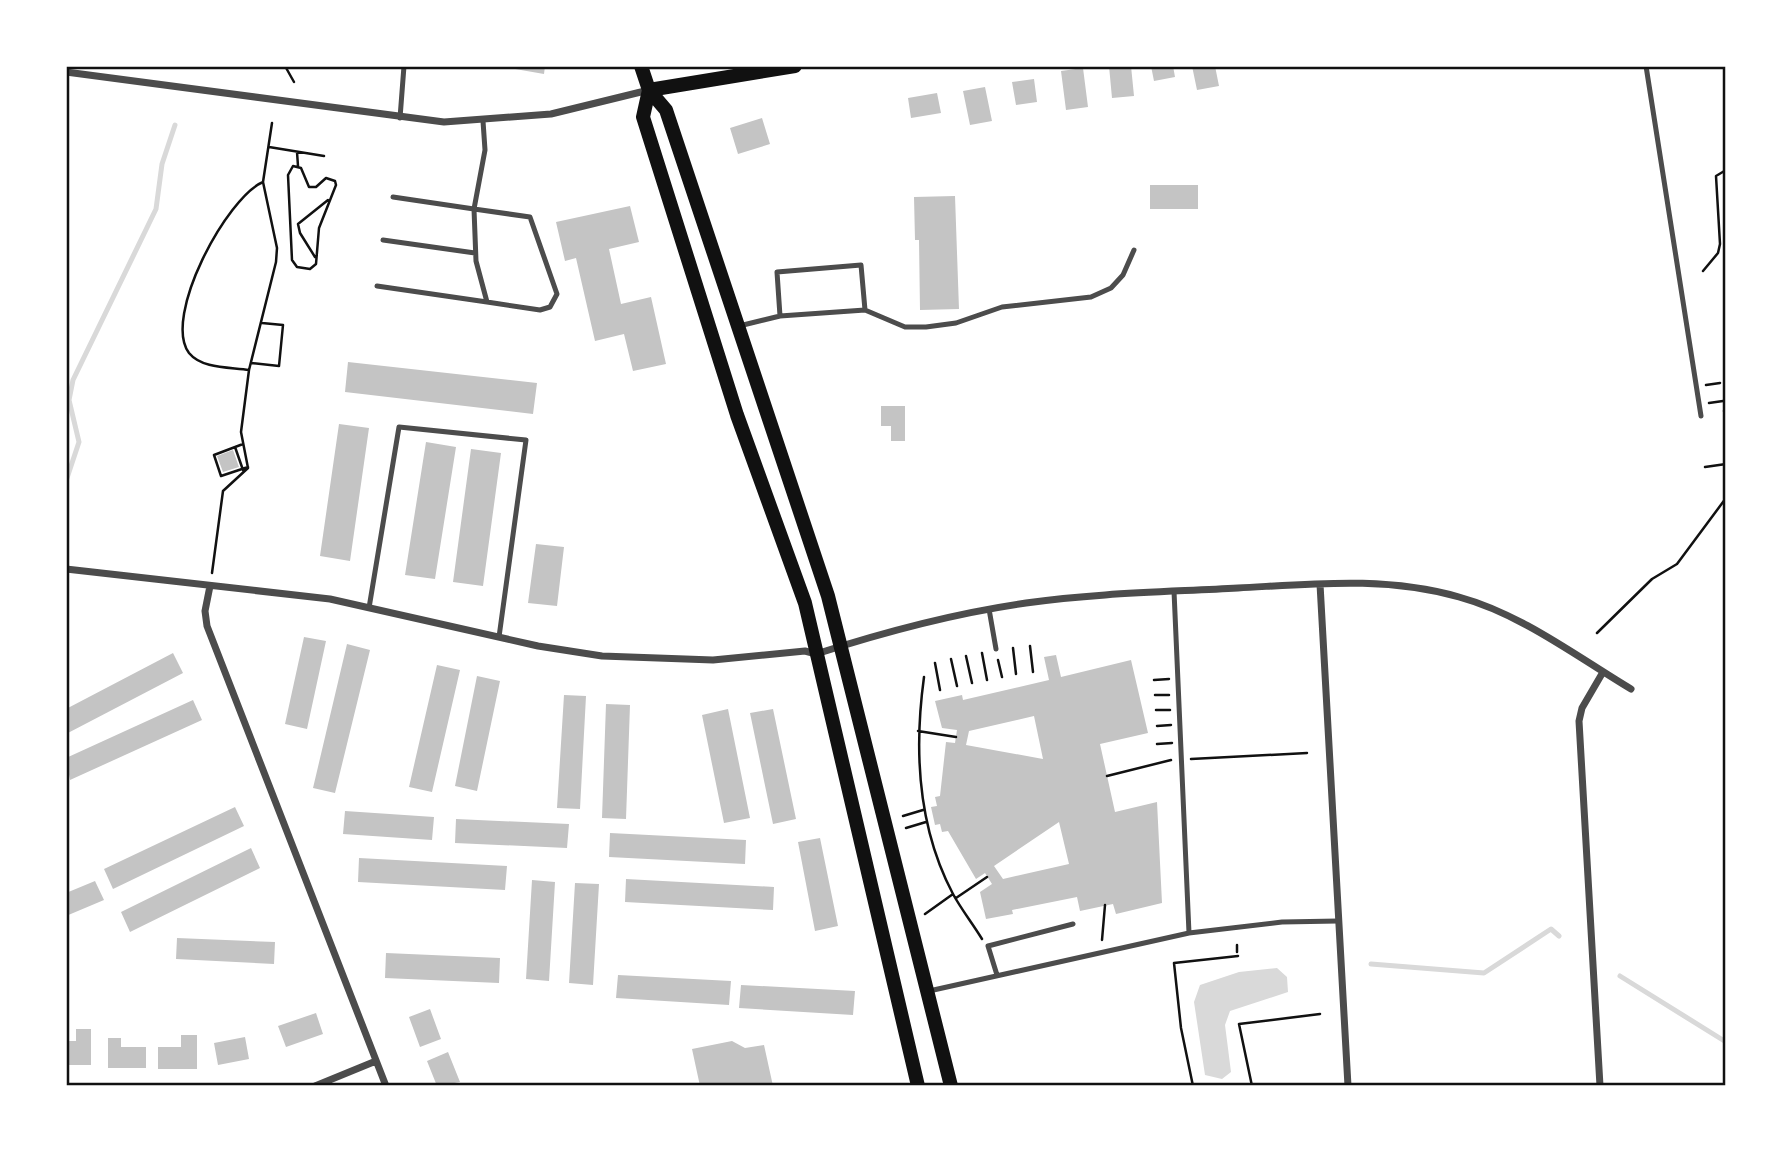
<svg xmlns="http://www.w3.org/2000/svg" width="1792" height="1152" font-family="Jost,sans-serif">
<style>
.water{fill:#d9d9d9}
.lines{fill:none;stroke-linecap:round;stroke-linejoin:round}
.stream{stroke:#d9d9d9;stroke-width:5}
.building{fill:#c4c4c4;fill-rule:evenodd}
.path{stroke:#111;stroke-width:2.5}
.service{stroke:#4c4c4c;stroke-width:5}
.minor{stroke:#4c4c4c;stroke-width:7}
.secondary{stroke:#111;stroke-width:14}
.neatline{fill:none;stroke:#111;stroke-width:2.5}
</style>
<rect width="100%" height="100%" fill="#fff"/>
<!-- water -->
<path class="water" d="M1277 968 1287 977 1288 992 1230 1011 1225 1025 1231 1072 1222 1079 1205 1075 1194 1002 1200 985 1239 972Z"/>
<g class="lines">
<!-- stream -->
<path class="stream" d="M66 481 79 442 69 400 73 380 156 209 162 164 175 125
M1371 964 1484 973 1551 929 1559 936
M1620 976 1726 1042"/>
</g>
<!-- building -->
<path class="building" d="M498 66H545L544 74Z
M1109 66H1131L1134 96 1112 98Z
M1151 66H1173L1175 77 1154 81Z
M1192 66H1215L1219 86 1197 90Z
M1083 68 1088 107 1066 110 1061 71Z
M1034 79 1037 102 1016 105 1012 82Z
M985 87 992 121 970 125 963 91Z
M937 93 941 113 911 118 908 98Z
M762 118 770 144 738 154 730 128Z
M1150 185H1198V209H1150Z
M955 196 959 309 920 310 919 240H915L914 197Z
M630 206 639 242 609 249 621 304 651 297 666 364 633 371 624 334 595 341 576 258 565 261 556 222Z
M348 362 537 383 533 414 345 392Z
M881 406H905V441H891V426H881Z
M339 424 369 428 350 561 320 556Z
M426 442 456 447 435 579 405 575Z
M471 449 501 453 483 586 453 582Z
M233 450 239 467 223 472 217 456Z
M536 544 564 547 557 606 528 603Z
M304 637 326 641 307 729 285 724Z
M347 644 370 650 335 793 313 788Z
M173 653 183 673 66 734V709Z
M1056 655 1061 677 1131 660 1148 733 1100 744 1115 812 1157 802 1162 903 1116 914 1113 904 1080 911 1077 897 1012 910 1013 914 986 919 980 892 992 884 985 873 976 879 948 831 942 832 940 824 935 825 931 807 937 806 935 797 940 796 946 742 955 743 957 730 942 728 935 701 962 695 963 700 1049 680 1044 657ZM1034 716 1043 759 966 745 969 731ZM1059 822 1069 864 1003 879 994 866Z
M437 665 460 670 432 792 409 787Z
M477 676 500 681 477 791 455 786Z
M564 695 586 696 580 809 557 808Z
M193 700 202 720 70 780 66 758Z
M606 704 630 705 626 819 602 818Z
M728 709 750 818 724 823 702 715Z
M773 709 796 819 773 824 750 713Z
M235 807 244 826 113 889 104 869Z
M345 811 434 817 432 840 343 834Z
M456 819 569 824 567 848 455 843Z
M610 833 746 840 745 864 609 857Z
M820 838 838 926 815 931 798 842Z
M251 848 260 868 130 932 121 912Z
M359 858 507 866 505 890 358 882Z
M626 879 774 887 773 910 625 902Z
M532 880 555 882 549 981 526 979Z
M95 881 104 900 66 916V893Z
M575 883 599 884 593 985 569 983Z
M177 938 275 942 274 964 176 959Z
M386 953 500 958 499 983 385 978Z
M618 975 731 981 729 1005 616 998Z
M741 985 855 991 853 1015 739 1008Z
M430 1009 441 1039 420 1047 409 1017Z
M316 1013 323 1034 286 1047 278 1026Z
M76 1029H91V1065H66V1041H76Z
M181 1035H197V1069H158V1047H181Z
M245 1037 249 1059 218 1065 214 1043Z
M108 1038H121V1047H146V1068H108Z
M732 1041 745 1048 764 1045 773 1086H700L692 1049Z
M448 1052 460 1082 437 1086 427 1061Z"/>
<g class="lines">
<!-- path -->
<path class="path" d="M285 66 294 82
M269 147 324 156
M297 152 298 166
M293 166 301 168 309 187H316L326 178 335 181 336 185 319 228 316 264 310 269 297 267 292 260 288 175Z
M315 257 300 233 298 224 328 200
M1703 271 1718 253 1720 244 1716 176 1726 170
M251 363 279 366 283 325 262 323
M249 370C230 367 202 369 189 353 162 317 227 197 263 182
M1706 385 1720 383
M1709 403 1723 401
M1724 411 1726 412
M243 444 214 455 221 476 248 467
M235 447 243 470
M1705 467 1726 464
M212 573 223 491 248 468 241 432 249 370 276 262 277 248 263 182 272 123
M1597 633 1652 579 1677 564 1726 498
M1030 646 1033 672
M1013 648 1016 674
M982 653 987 680
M966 656 972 683
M951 659 957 686
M998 660 1002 677
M935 663 940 690
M924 677C914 750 917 826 953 894 961 909 973 924 982 939
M1154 680 1169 679
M1155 695H1169
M1156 710H1170
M1157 726 1171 725
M918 731 956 737
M1157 744 1172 743
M1191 759 1307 753
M1107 776 1171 760
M903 816 923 810
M906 828 926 822
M956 898 987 877
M925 914 953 894
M1102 940 1105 905
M1237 945V952
M1193 1086 1181 1028 1174 963 1238 956
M1252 1086 1239 1024 1320 1014"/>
<!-- service -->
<path class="service" d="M1646 66 1701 416
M400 118 404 66
M393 197 474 209 485 150 483 121
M474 209 530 217 557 294 550 307 540 310 487 302 476 261Z
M383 240 475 253
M377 286 487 302
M780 316 777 272 861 265 865 310
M739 326 780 316 865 310 905 327H926L956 323 1002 307 1091 297 1111 288 1123 275 1134 250
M1174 591 1189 933 1282 922 1338 921
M369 608 399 427 526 440 499 637
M989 609 996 649
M997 975 988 946 1073 924
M929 991 1189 933"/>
<!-- minor -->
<path class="minor" d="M66 72 444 122 551 114 649 90
M66 569 330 599 538 646 602 656 713 660 805 651 816 654C884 632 955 613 1026 603 1096 593 1167 592 1238 588 1313 584 1385 576 1459 597 1521 614 1576 656 1631 689
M1320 584 1348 1086
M210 586 205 611 207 626 386 1086
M315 1086 376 1061
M1600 1086 1579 721 1582 708 1603 672"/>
<!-- secondary -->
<path class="secondary" d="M641 66 649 90 666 110 828 596 951 1086
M649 90 643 117 737 415 805 603 918 1086
M649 90 795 66"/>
</g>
<!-- border -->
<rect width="1792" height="1152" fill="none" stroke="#ffffff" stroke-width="136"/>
<rect x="68" y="68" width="1656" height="1016" class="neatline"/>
</svg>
